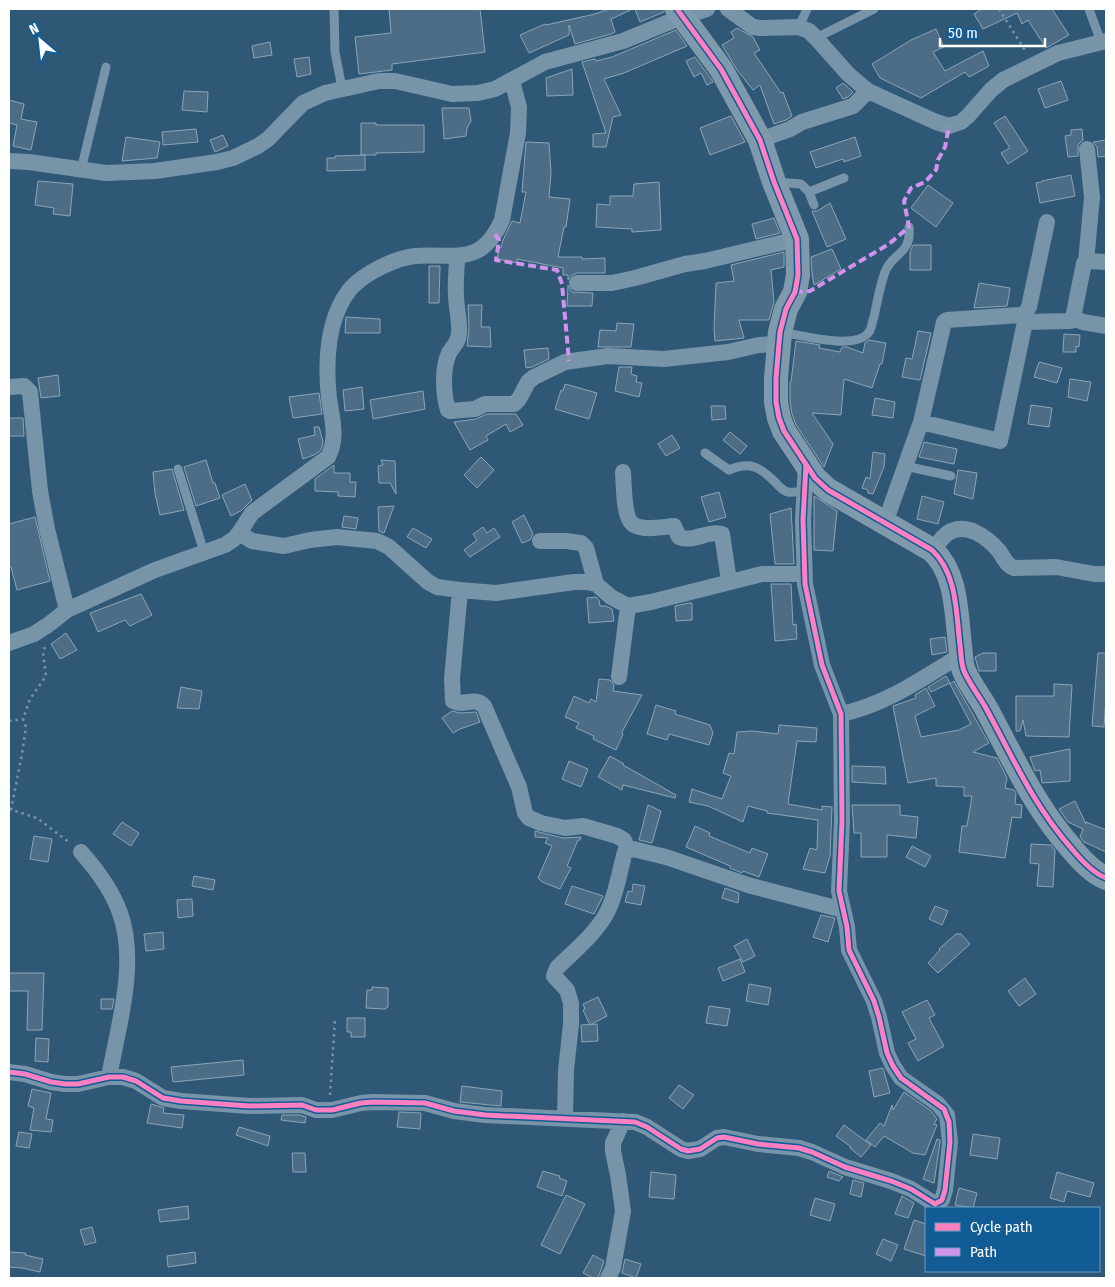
<svg xmlns="http://www.w3.org/2000/svg" width="1115" height="1287" font-family="'Fira Sans Condensed',sans-serif">
<style>
.building{fill:#4c6d85;stroke:#8ca5b7}
.lines{fill:none;stroke-linecap:round;stroke-linejoin:round}
.path{stroke:#7794a9;stroke-width:2.5;stroke-dasharray:2.5 4;stroke-linecap:butt}
.lane{stroke:#7794a9;stroke-width:9}
.street{stroke:#7794a9;stroke-width:16}
.secondary{stroke:#7f9aad;stroke-width:24}
.quiet{stroke:#d193ec;stroke-width:4;stroke-dasharray:8 4;stroke-linecap:butt}
.cycleway-casing{stroke:#115c94;stroke-width:8}
.cycleway{stroke:#ff80c0;stroke-width:5}
</style>
<rect width="100%" height="100%" fill="#2f5876"/>
<!-- building -->
<path class="building" d="M389 9H480L485 52 392 64V70L359 74 355 37 391 33Z
M609 9H633L611 19 615 32 611 34 575 44 569 25V35L529 53 520 35 545 24 546 25 595 14Z
M635 9H664V12L640 22Z
M982 9H1052L1069 35 1046 48 1028 20 1022 24 1017 13 983 29 974 14Z
M737 28 753 37 760 50 754 53 781 93 783 92 792 116 786 120 774 124 760 85 753 90 737 70 722 45 734 38 731 32Z
M936 29 944 47 933 52 945 71 983 51 989 66 969 77 965 72 921 98 880 78 872 64 911 40Z
M676 30 687 46 624 73 604 79 621 115 613 117 606 147H593V134L606 133 582 62 595 59 596 61 612 57Z
M270 42 272 55 254 58 252 46Z
M309 57 311 74 297 77 294 59Z
M695 57 709 76 713 82 707 85 701 73 694 77 686 61Z
M572 69 573 95 547 96 546 78Z
M1061 81 1068 100 1045 108 1038 89Z
M843 83 853 92 848 97 843 99 836 88Z
M184 91 208 92 207 112 182 110Z
M9 100 24 104 21 119 37 122 31 150 13 146 17 125 9 123Z
M442 108H469L471 121 467 128 466 136 444 139Z
M731 116 745 142 710 155 700 128Z
M1005 116 1028 151 1008 164 1001 153 1010 148 994 123Z
M361 123H376V125H424V152L376 153V155H361Z
M196 129 198 142 163 145 162 132Z
M1082 129 1083 140 1078 145V156L1068 157 1065 136 1071 135V130Z
M223 135 228 146 215 152 210 140Z
M126 137 160 142 157 158 122 161Z
M855 137 861 156 844 162 843 159 816 168 810 152Z
M1106 140V156L1098 157 1097 147 1093 142Z
M526 142 549 143 551 173 549 197 570 199 566 227H564L558 257H582V259L605 258V273H577L572 275 568 280V275H563V268L517 259V263L497 259 499 247 501 248 503 240 512 221 520 223 526 192H522Z
M365 155V170L327 171V158H335V156Z
M1071 175 1075 196 1040 203 1036 183 1042 182V181Z
M38 181 73 184 70 216 53 214 54 208 35 205Z
M659 182 661 230 632 232V229L596 227 597 204 610 205V196H633L634 184Z
M928 185 953 203 936 227 911 208Z
M830 203 846 239 827 247 812 211H817Z
M774 218 780 233 756 239 752 224Z
M913 245H931V270H910V252Z
M832 249 841 269 814 285 812 274 811 257Z
M784 252V267L771 270 774 302 769 320H739L744 338 715 341 714 328 716 283 734 281 731 265Z
M429 266H440L439 303H429Z
M979 283 1010 288 1007 306 974 308Z
M568 285 572 292 593 293 592 306H567Z
M468 305H482L481 327H490L491 347 467 346 469 328Z
M346 317 380 319V333H345Z
M617 323 634 324 631 347H598L600 330 616 331Z
M918 331 931 333 920 380 902 377 906 358 912 359Z
M1064 334 1080 335 1079 347 1076 346V352H1063Z
M869 340 886 343 882 364H880L872 388 844 379 841 415 812 413 833 444 824 467 796 425 792 414 790 401V382H791L796 341 820 345 819 348 840 352 842 347H847L863 353 865 343Z
M548 348 549 359 532 367 526 368 524 350Z
M1039 362 1062 368 1057 383 1034 377Z
M619 367H632L631 374 637 376 636 382 642 383 639 397 615 391Z
M58 375 60 396 41 398 38 378Z
M1070 379 1091 382 1087 401 1068 397Z
M565 384 597 393 589 419 555 409 561 390 563 391Z
M362 387 364 409 345 411 343 390Z
M423 391 425 409 373 419 370 400Z
M319 393 322 414 293 418 289 397Z
M875 398 895 402 893 418 872 415Z
M1031 405 1052 408 1049 427 1028 424Z
M711 406H725L726 419 712 420Z
M487 414H516L523 425 510 432 506 424 486 436 488 440 470 450 454 422 476 419Z
M9 418H23L24 436H9Z
M314 427H319L323 441 322 447 320 451 314 455 303 459 298 439 315 435Z
M730 432 747 446 740 454 723 440Z
M672 435 680 448 666 456 658 444Z
M924 442 957 449 954 464 919 457Z
M873 452 885 454 884 467 873 494 868 493V490L862 488 866 477 870 479Z
M481 457 494 470 477 488 464 475Z
M206 460 213 483H215L220 498 196 506 184 467Z
M381 460 395 461 396 494 390 483H379L378 466 383 465Z
M334 465V473H350V482H356L355 497 338 496V492L315 491V479Z
M172 469 184 510 160 515 155 494 153 472Z
M958 470 977 473 973 499 954 494Z
M245 484 252 500 242 510 231 516 222 495Z
M719 492 726 517 709 522 701 497Z
M814 496 837 511 833 551 814 550Z
M922 496 944 502 938 524 917 519Z
M394 506 384 533 379 531 378 507Z
M791 508 794 564H775L770 514Z
M524 515 533 534 530 540 522 543 512 522Z
M344 516 358 518 356 529 342 527Z
M35 517 50 581 17 590 11 567 9 568V524Z
M483 527 487 533 494 528 500 537 470 557 464 550 477 540 473 534Z
M413 528 432 539 426 548 407 537Z
M771 584H791L793 625 796 624 797 639 775 641Z
M141 594 152 615 130 626 125 620 98 632 90 613Z
M596 597 599 600 600 606H606L612 609 614 621 589 623 587 598Z
M689 603H692V620L676 621 675 606Z
M66 633 77 650 60 659 51 644Z
M945 637 947 652 932 655 930 639Z
M983 653H996V671H979L975 657Z
M1098 653H1106V699L1104 727 1092 726Z
M946 676 950 683 931 692 928 687Z
M599 679 610 680 614 685 613 691 642 695 622 732 623 734 616 750 593 739 594 736 576 728 579 723 565 717 574 696 589 703 591 699 596 702Z
M954 681 989 743 973 752 997 758 1007 778 1005 788 1014 790 1016 793 1015 804 1022 805 1021 818 1012 817 1005 858 959 852 962 826H967L972 796H964V787L936 786V778L908 783 893 706 916 698 915 695 926 688 935 706 915 716 921 737 959 730 971 724 950 684Z
M1054 684 1072 685 1069 737 1026 736 1023 720 1020 731H1016V696H1054Z
M181 687 202 691 199 709 177 708Z
M656 705 676 711 675 714 710 725 713 733 709 745 669 734 667 740 647 734Z
M452 711 460 713 476 712 480 722 460 729 453 733 442 718Z
M779 725 817 728 816 742 797 741 788 804 822 810V806L832 807 830 856 825 873 803 869 810 848 817 850 818 820 767 813V811L748 806 743 822 708 806 689 802 692 789 722 799 731 776 723 773 729 753 734 754 737 732 752 731 778 734Z
M1070 749V781L1042 783 1040 770 1035 771 1030 757Z
M610 756 624 764 623 765 676 795 675 798 623 785 622 790 598 777Z
M569 761 588 769 581 787 562 779Z
M852 766 885 767 886 784 852 782Z
M1075 801 1086 824V822L1106 830V852L1084 842 1080 837 1083 829 1068 822 1059 809Z
M648 805 661 811 652 843 639 840Z
M852 805H900V815L918 817 916 838 887 835V857H861V833H854Z
M122 822 139 833 131 846 113 834Z
M695 826 710 833 709 836 750 853 752 848 768 854 759 877 743 871 742 873 730 868V866L686 847Z
M535 831 563 838 581 837 580 840H578L567 866 571 868 560 889 542 882 538 878 552 846 545 843 548 838 535 837Z
M34 836 52 839 48 862 30 859Z
M1031 844 1051 845 1055 850 1053 887 1037 886 1039 864 1030 863Z
M912 846 931 856 925 867 906 857Z
M194 876 215 880 213 890 192 886Z
M633 884 645 886 641 905 625 902 628 891 632 892Z
M572 886 603 896 594 914 565 904Z
M725 888 739 893 738 903 722 898Z
M192 899 193 916 178 918 177 900Z
M935 906 948 911 942 925 929 919Z
M821 915 835 918 828 942 813 937Z
M163 932 164 949 146 951 144 934Z
M956 934H961L970 944 938 973 928 963 940 950 939 949Z
M747 939 755 956 743 962 734 946Z
M740 959 745 972 723 981 718 968Z
M9 973H44L42 1030H27L28 991H9Z
M1025 978 1036 994 1019 1006 1008 991Z
M749 984 771 988 768 1005 746 1001Z
M372 987 388 988V1007L385 1009 366 1008 367 990H372Z
M598 997 607 1016 590 1025 583 1010 585 1009 583 1004Z
M101 999H114L112 1009H101Z
M927 1000 935 1015 929 1018 944 1046 918 1061 908 1043 916 1039 902 1012Z
M709 1006 730 1009 727 1026 706 1023Z
M347 1018H365V1037H351V1032H347Z
M597 1024 598 1041 582 1042 581 1025Z
M36 1038 49 1039 48 1062 35 1061Z
M243 1060 244 1075 173 1082 171 1067Z
M883 1068 890 1093 874 1097 869 1071Z
M679 1085 694 1095 683 1109 669 1098Z
M462 1086 502 1091 501 1106 460 1102Z
M32 1089 51 1093 46 1119 53 1120 51 1132 30 1130 34 1108 28 1106Z
M904 1092 931 1111 937 1119 934 1124 937 1125 925 1155 913 1153 884 1136 875 1147 866 1140 880 1123 884 1126 892 1105 893 1110Z
M151 1104 164 1108 163 1113 184 1115 182 1128 147 1123Z
M399 1112 421 1113 420 1129 397 1127Z
M282 1115H300L306 1117 305 1123 281 1120Z
M844 1125 871 1145 861 1157 850 1148 851 1147 836 1136Z
M239 1127 270 1136 268 1146 236 1135Z
M19 1132 32 1134 29 1148 16 1146Z
M973 1134 1000 1138 997 1159 970 1155Z
M937 1139 940 1140V1142L934 1183 923 1179Z
M292 1153H305L306 1172H293Z
M543 1171 560 1176 559 1178 567 1181 562 1196 537 1187Z
M829 1171 841 1176 843 1177 839 1181 827 1177Z
M651 1172 676 1175 674 1199 649 1197Z
M1057 1172 1094 1183 1090 1197 1067 1191 1064 1202 1050 1198Z
M853 1180 864 1183 861 1197 850 1194Z
M959 1188 977 1193 973 1208 955 1205Z
M566 1195 585 1204 560 1254 541 1245Z
M902 1196 914 1203 908 1218 895 1214Z
M815 1198 835 1204 830 1221 810 1215Z
M188 1206 189 1219 160 1222 158 1210Z
M914 1220 926 1224V1256L904 1249Z
M92 1227 96 1242 85 1245 80 1230Z
M883 1239 898 1245 891 1261 876 1254Z
M9 1252 26 1253 25 1255 43 1259 40 1272 22 1268 9 1267Z
M195 1252 196 1263 168 1267 167 1256Z
M593 1255 604 1261 598 1278H593L583 1273Z
M625 1259 641 1264 636 1278 622 1273Z"/>
<g class="lines">
<!-- path -->
<path class="path" d="M999 9 1026 52
M9 721 23 719
M9 809 37 818 70 843
M11 810 22 754 26 727 23 719 30 699 46 676 43 652 46 644
M330 1095 335 1019"/>
<!-- lane -->
<path class="lane" d="M334 9 335 52 342 88
M1089 9 1101 42
M799 27 807 9
M816 38 874 9
M81 170 106 67
M777 182 801 184 809 192 844 178
M809 192 814 205
M781 332C801 335 856 351 869 332 872 328 872 321 874 317 877 302 880 286 885 272 892 252 912 255 909 227
M705 453 729 470C750 461 760 467 775 482 779 486 783 491 788 492 793 493 800 491 805 491
M905 466 951 476
M178 469 204 552"/>
<!-- street -->
<path class="street" d="M728 9 753 27 760 28 799 27 809 31 816 38 848 74 868 91 936 122 949 126 961 122 968 116 991 90 1003 80 1058 53 1106 41
M760 140 790 129 802 122 853 106 868 91
M9 161 29 162 106 173 155 171 217 162 233 158 258 146 268 139 303 103 325 93 379 81H395L452 94 478 93 495 89 545 62 623 41 684 16 707 9
M457 256C457 269 455 282 456 295 456 307 460 320 459 333 459 342 453 346 449 353 442 368 443 394 448 410L450 411 475 409 485 404H514L519 399 528 382 534 377 565 362 608 356 664 359 728 352 759 345 779 344
M1086 262 1092 197 1087 149
M577 283H612L635 278 685 264 705 261 797 239
M1023 317 1029 307 1047 222
M1073 318 1083 322 1106 326
M1025 322 1070 321 1073 318 1084 263 1087 261 1106 262
M9 387 24 386 30 392 40 491 47 529 67 610
M623 472C624 484 623 519 634 525 645 531 662 527 674 526L679 537C694 543 706 530 722 534L729 581
M885 523 921 422 944 322 947 320 1020 315 1025 319V322L1000 441 921 422
M239 533 252 541 284 546 310 540 337 537 377 541 389 547 428 582 437 587 460 590
M540 541H566L581 543 586 548 596 584 611 597 628 606 651 602 762 574H804
M932 550C937 545 942 537 948 533 966 521 988 538 999 551 1004 558 1006 565 1014 568L1056 567 1094 574H1106
M596 584 587 582H574L496 593 460 590 452 679 453 701C463 707 475 696 484 706L519 787 525 813 529 818 541 823 565 828 583 826 617 836 624 840 628 850
M9 643 34 634 48 625 67 610 155 570 225 545 234 539 239 533 252 513 328 457C338 438 332 419 329 398 325 362 327 317 351 288 365 273 395 258 415 256 456 253 481 267 502 220L518 133 519 107 512 81
M619 677 628 606
M841 714C885 705 923 678 961 655
M81 852C97 870 112 890 120 913 138 963 118 1027 109 1077
M9 1072 25 1074 51 1082 65 1084H78L109 1077H123L136 1081 163 1098 181 1101 249 1106 302 1105 316 1110H332L361 1103 373 1102 425 1103 454 1111 485 1115 635 1122 647 1127 681 1149 688 1151 700 1149 717 1138 724 1137 758 1144 799 1148 812 1152 845 1167 891 1181 911 1189 935 1204 942 1200 945 1190 950 1142 947 1115 938 1104 901 1078 893 1066 887 1053 879 1017 874 1001 849 950 847 927 839 891 842 821 841 714 822 665 805 584 803 520 806 464
M565 1118 566 1070 571 1024V1003L567 990 554 976 557 968C573 952 593 936 605 916 616 897 619 873 625 852L633 849 666 857 748 885 843 910
M608 1278 613 1268 623 1211 618 1175 613 1151V1143L623 1121"/>
<!-- secondary -->
<path class="secondary" d="M677 9 721 69 760 140 774 182 797 239 798 275 795 292 786 309 780 332 776 378V402L779 418 784 431 815 478 828 490 932 550C957 573 956 612 960 645 961 653 961 664 964 671 970 685 980 697 987 710 1014 760 1034 806 1072 849 1081 860 1093 873 1106 878"/>
<!-- quiet -->
<path class="quiet" d="M495 234 499 240 496 260 557 270 562 284 569 361
M795 292 810 291 889 244 909 227 904 201 911 188 925 182 936 170 938 160 945 147 949 126"/>
<defs>
<path id="cycleway" d="M677 9 721 69 760 140 774 182 797 239 798 275 795 292 786 309 780 332 776 378V402L779 418 784 431 815 478 828 490 932 550C957 573 956 612 960 645 961 653 961 664 964 671 970 685 980 697 987 710 1014 760 1034 806 1072 849 1081 860 1093 873 1106 878
M9 1072 25 1074 51 1082 65 1084H78L109 1077H123L136 1081 163 1098 181 1101 249 1106 302 1105 316 1110H332L361 1103 373 1102 425 1103 454 1111 485 1115 635 1122 647 1127 681 1149 688 1151 700 1149 717 1138 724 1137 758 1144 799 1148 812 1152 845 1167 891 1181 911 1189 935 1204 942 1200 945 1190 950 1142 949 1122 944 1109 901 1078 893 1066 887 1053 879 1017 874 1001 849 950 847 927 839 891 842 821 841 714 822 665 805 584 803 520 806 464"/>
</defs>
<!-- cycleway casing -->
<use href="#cycleway" class="cycleway-casing"/>
<!-- cycleway -->
<use href="#cycleway" class="cycleway"/>
</g>
<!-- border -->
<rect width="1115" height="1287" fill="none" stroke="#ffffff" stroke-width="20"/>
<!-- legend -->
<rect x="925" y="1207" width="175" height="65" fill="#115c94" stroke="#709dbf"/>
<rect x="935" y="1223" width="25" height="8" fill="#ff80c0" stroke="#709dbf"/>
<text x="970" y="1232" font-size="15" fill="#ffffff">Cycle path</text>
<rect x="935" y="1248" width="25" height="8" fill="#d193ec" stroke="#709dbf"/>
<text x="970" y="1257" font-size="15" fill="#ffffff">Path</text>
<!-- north arrow -->
<g transform="translate(40 40) rotate(332)" stroke="#115c94" stroke-width="4" paint-order="stroke">
<path d="M0-4L9 19L0 12L-9 19Z" fill="#ffffff"/>
<text y="-8" font-size="14" font-weight="bold" text-anchor="middle" fill="#ffffff">N</text>
</g>
<!-- scale -->
<path d="M940 38v8h105v-8" fill="none" stroke="#ffffff" stroke-width="2.5"/>
<text x="948" y="38" font-size="15" fill="#ffffff" stroke="#115c94" stroke-width="4" paint-order="stroke">50 m</text>
</svg>
